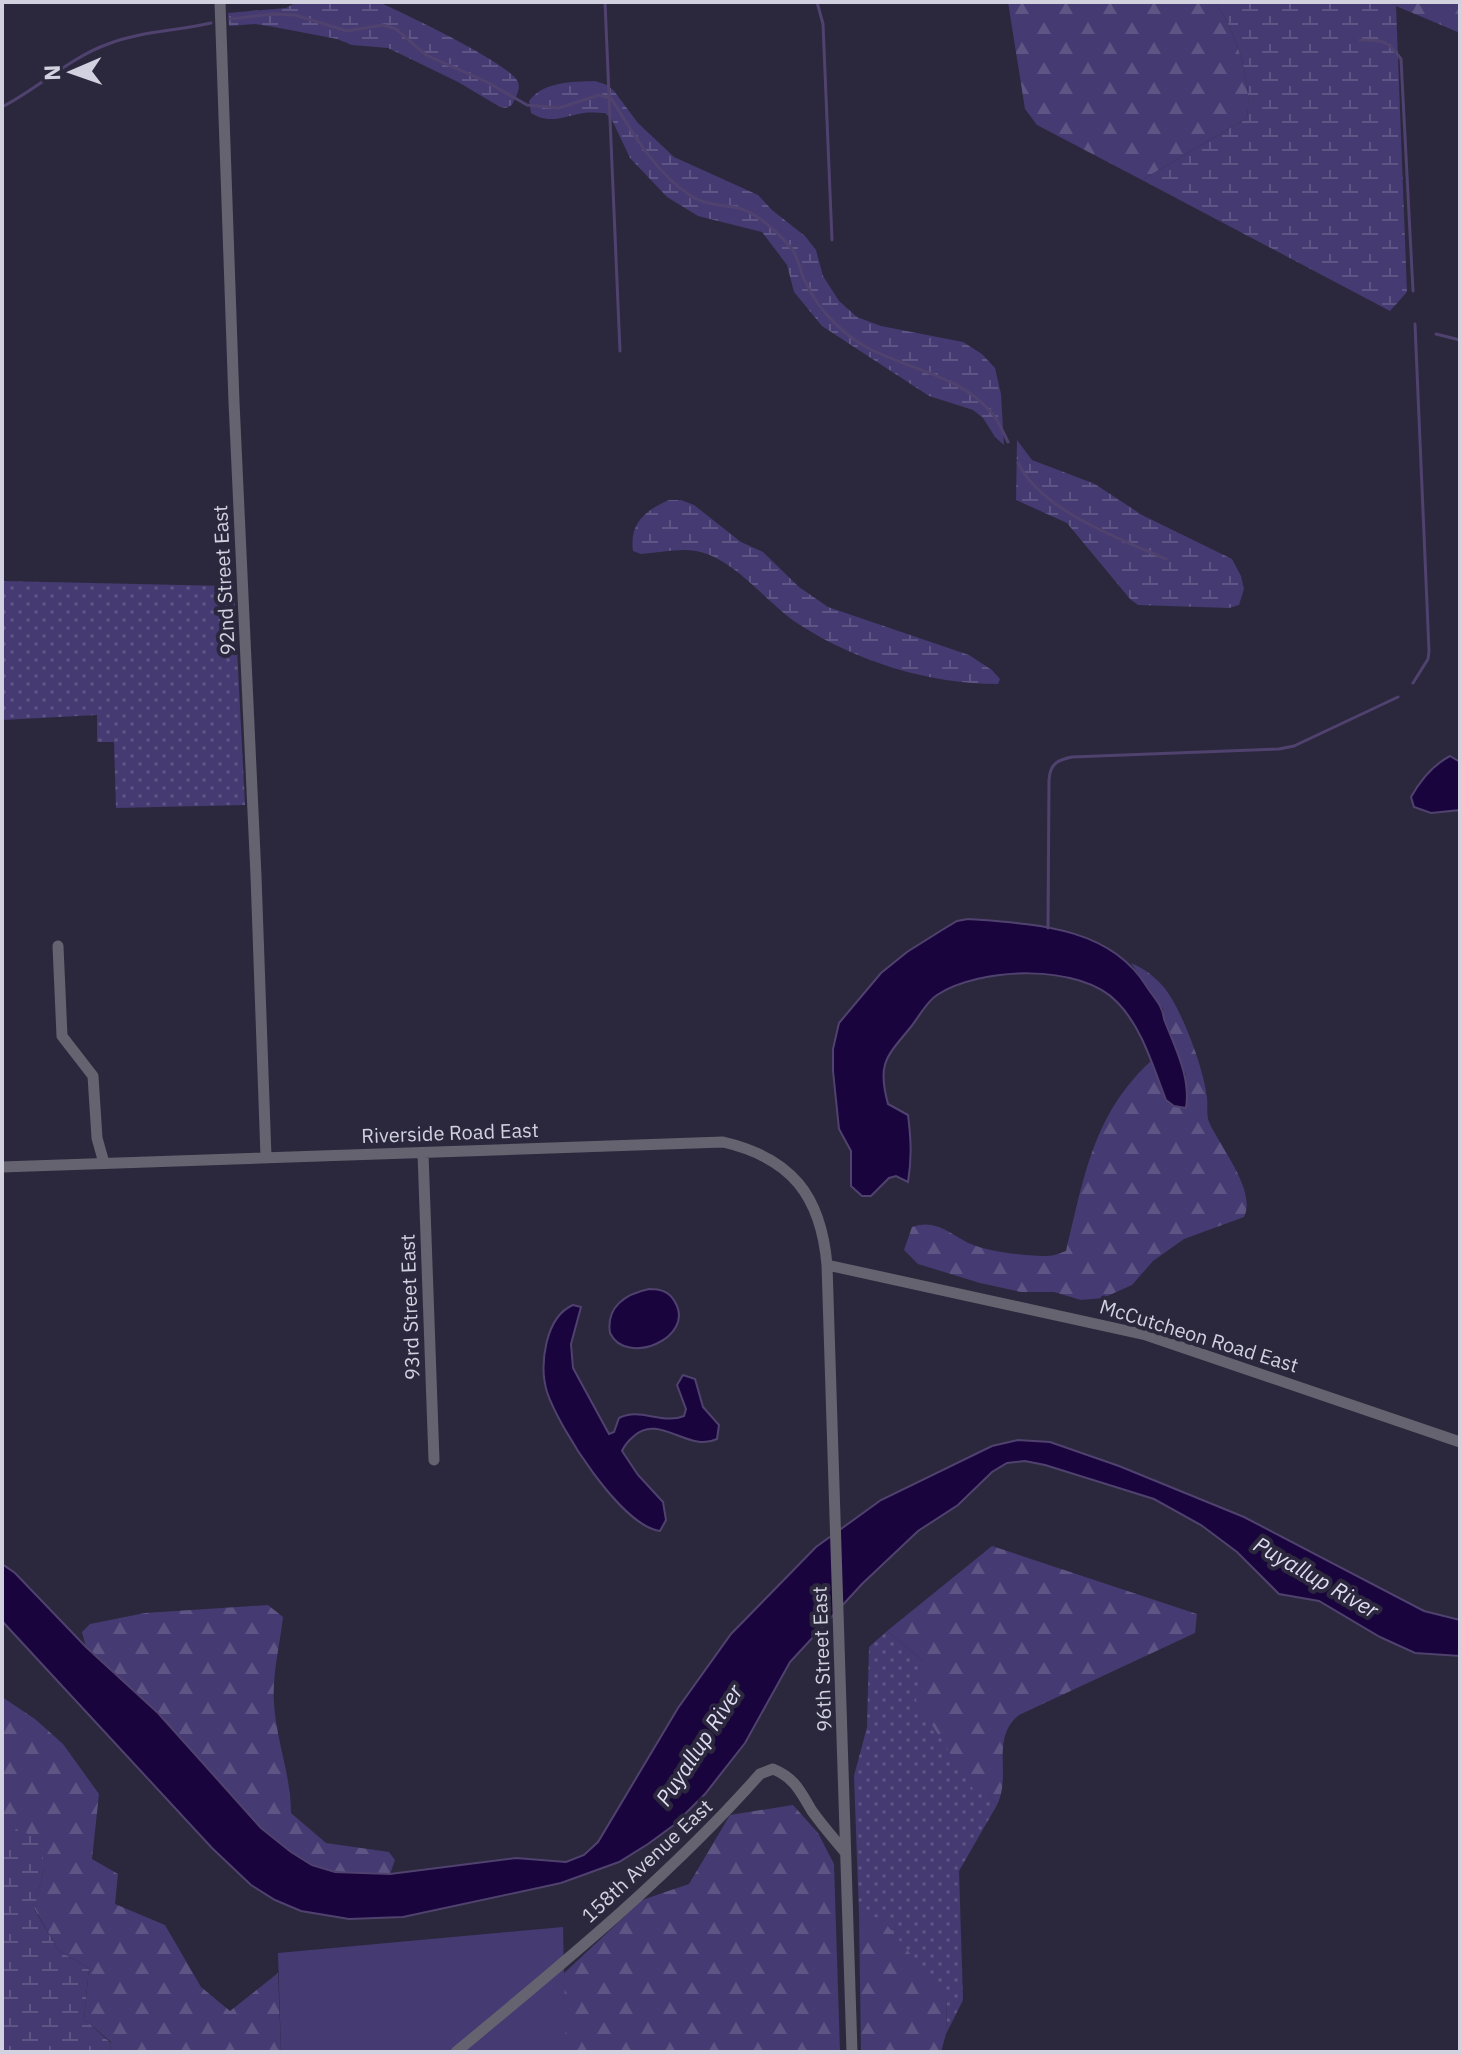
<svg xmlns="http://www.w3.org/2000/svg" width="1462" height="2054" font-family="'IBM Plex Sans',sans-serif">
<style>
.grass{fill:url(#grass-dots)}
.forest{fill:url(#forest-firs)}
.wetland{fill:url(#wetland-marsh)}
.garden{fill:#453a71}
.water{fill:#19043d;stroke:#50426e;stroke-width:2}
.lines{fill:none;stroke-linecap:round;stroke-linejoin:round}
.stream{stroke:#50426e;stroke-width:3}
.minor{stroke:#65636f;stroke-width:11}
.labels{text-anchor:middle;stroke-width:8;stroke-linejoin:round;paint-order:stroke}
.street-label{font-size:20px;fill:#d2d1df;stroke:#2b283d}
.water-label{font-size:22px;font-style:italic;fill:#dfdcf3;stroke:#2b283d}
</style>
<defs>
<pattern id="grass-dots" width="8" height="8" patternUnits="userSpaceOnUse" patternTransform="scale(2)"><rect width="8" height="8" fill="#453a71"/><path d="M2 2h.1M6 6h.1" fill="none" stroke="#5f5585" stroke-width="1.8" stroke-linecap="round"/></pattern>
<pattern id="forest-firs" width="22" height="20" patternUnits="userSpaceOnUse" patternTransform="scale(2)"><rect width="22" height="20" fill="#453a71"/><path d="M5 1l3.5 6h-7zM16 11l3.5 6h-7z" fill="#5f5585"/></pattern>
<pattern id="wetland-marsh" width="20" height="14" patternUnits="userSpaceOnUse" patternTransform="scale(2)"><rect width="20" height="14" fill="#453a71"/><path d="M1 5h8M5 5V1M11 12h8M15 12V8" fill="none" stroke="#5f5585"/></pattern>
</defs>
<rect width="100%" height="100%" fill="#2b283d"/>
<!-- grass -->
<path class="grass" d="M2 581 228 586 234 590 245 805 116 808 114 742H97V715L2 720Z
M887 1631 923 1661 989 1795 997 1805 959 1871 963 2000 946 2034 947 1999 859 1913 854 1776 867 1727 869 1647Z"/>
<!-- forest -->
<path class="forest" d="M1008 2H1216C1236 35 1253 79 1247 118L1142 180 1037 125 1025 109Z
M1389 2H1460V33L1396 6Z
M1131 963C1148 970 1163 983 1172 999 1186 1023 1204 1070 1207 1098 1208 1106 1206 1114 1209 1122 1220 1147 1257 1191 1244 1217L1184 1239 1153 1261 1132 1285 1103 1298 1081 1300 1054 1292H1021L980 1283 918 1264 904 1250 912 1227C936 1218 951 1235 971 1244 989 1252 1028 1256 1047 1256 1054 1256 1060 1253 1066 1251 1084 1178 1093 1114 1151 1061L1166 1100 1186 1075 1164 1019 1163 1009Z
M992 1546 1197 1614 1195 1633 1019 1715C990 1739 1012 1774 997 1805L989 1795 975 1792 916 1700 923 1661 887 1631Z
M268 1605 283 1617C280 1644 272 1675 274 1703 276 1740 291 1775 291 1813L326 1843 389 1852 395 1860 390 1874C364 1874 335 1875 311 1864 253 1838 202 1759 158 1714 135 1690 110 1669 86 1647L82 1632 90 1624 145 1613Z
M2 1697 35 1719 63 1744 99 1794 92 1859 118 1874 115 1904 165 1925 201 1987 230 2011 278 1973 281 2052H110L111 2042 84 2019 89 1968 59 1951 34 1908 44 1869 2 1852Z
M793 1805 818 1833 834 1864 840 2052H542L544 1992 642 1900 689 1884 730 1815Z
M859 1913 882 1919 947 1999 946 2034 941 2052H861Z"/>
<!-- wetland -->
<path class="wetland" d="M297 2C311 2 370 0 378 2 400 11 511 64 518 82 521 90 515 98 512 105L506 108 500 107 458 82 388 48 352 45 337 39 274 27 255 24 229 26 228 13 286 8Z
M1216 2H1389L1396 6 1407 292 1390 311 1142 180 1247 118C1253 79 1236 35 1216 2Z
M595 81 607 85 614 91 638 123 674 157 758 195 772 210 805 236 816 250 823 276 839 301 857 317 881 326 963 342 982 354 995 368 1001 394 1004 445 995 437 983 418 973 410 929 396 822 326 794 292 787 265 762 232 698 216 667 197 630 158 612 120 605 113C599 113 591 112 584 113 564 116 550 125 531 113L529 101C544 81 572 82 595 81Z
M1017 440 1032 460 1095 484 1142 515 1232 559 1241 576 1244 589 1239 605 1229 608 1138 605 1130 599 1067 523 1016 500Z
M669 500H681L694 505 741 542 763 552 799 587 828 607 969 655 992 670 1000 679 998 684C929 684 858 662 800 625 767 604 735 558 696 551 679 548 658 553 641 554L633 551C629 523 646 510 669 500Z
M16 1829 41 1839 44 1869 34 1909 59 1951 89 1968 84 2019 111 2043 110 2052H2V1852Z"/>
<!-- garden -->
<path class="garden" d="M563 1927 566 2052H281L278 1953Z"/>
<!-- water -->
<path class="water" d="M1450 756 1460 762V810L1431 813 1414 807 1411 797C1420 781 1433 765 1450 756Z
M968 919C1033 924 1110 926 1147 987 1154 998 1163 1006 1164 1019 1175 1048 1191 1077 1186 1108L1174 1106 1166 1100C1153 1067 1142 1027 1117 1002 1080 963 980 967 937 995 926 1002 919 1017 910 1028 886 1057 877 1064 888 1104L908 1115C911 1139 912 1158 908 1182L896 1176 889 1178 871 1196H862L851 1186V1151L839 1129 833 1071V1049L839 1023 881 973 907 952 942 930 957 921Z
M649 1289C660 1289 669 1291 675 1302 696 1338 626 1367 610 1333 606 1307 625 1294 649 1289Z
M573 1305 581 1307 571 1344 573 1368 609 1434 614 1432 619 1418C640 1407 662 1425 684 1416L686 1409 677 1385 683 1375 695 1379 703 1407 719 1425 717 1439C689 1453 659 1413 634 1436 628 1441 625 1444 622 1451L638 1475 663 1502 666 1520 660 1531C621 1526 559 1428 547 1392 539 1365 545 1317 573 1305Z
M1018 1440 1050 1442 1119 1466 1244 1517 1424 1611 1460 1620V1656L1415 1653 1380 1637 1319 1601 1279 1594 1237 1552 1201 1525 1154 1499 1045 1465 1025 1461 1007 1463 992 1472 958 1505 918 1531 862 1584 790 1662 745 1743 705 1794 674 1825 648 1844 619 1862 561 1883 403 1917 349 1919 301 1911 275 1900 251 1885 212 1848 2 1621V1564L15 1573 86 1647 158 1713 261 1828 291 1852 312 1865 335 1872 390 1874 516 1858 566 1862 584 1855 598 1842 678 1708 731 1634 816 1547 881 1500 992 1446Z"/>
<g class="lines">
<!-- stream -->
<path class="stream" d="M605 2 620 351
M817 2 823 24 832 240
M230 19 274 14 295 15 347 31 383 25 396 29 426 55 487 82 527 105 559 108 599 95 611 98C632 132 656 174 691 196 705 205 723 205 738 208 758 213 778 233 791 248 800 259 799 270 805 281 816 306 838 330 861 344 902 369 957 373 990 411 998 419 1003 432 1008 442
M1360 40C1384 40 1387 40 1401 59L1413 291
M2 107C39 88 69 58 108 44 142 31 176 31 211 23
M1436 334 1460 340
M1018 463C1042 511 1118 538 1166 559
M1413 683 1428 659 1429 651 1415 324
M1048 928 1049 780C1050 764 1057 760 1072 757L1279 749 1294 746 1398 697"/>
<!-- minor -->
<path class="minor" d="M220 2 234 402 256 876 266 1157
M58 946 62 1036 93 1076 97 1138 104 1163
M423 1153 434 1460
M2 1167 723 1142C792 1158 821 1196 827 1265L852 2052
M827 1265 1146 1335 1460 1442
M456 2052C562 1964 669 1877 760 1774L773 1769C795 1778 800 1791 812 1811 822 1825 834 1839 845 1852"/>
</g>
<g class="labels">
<!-- street labels -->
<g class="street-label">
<text transform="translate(224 580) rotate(-93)" y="7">92nd Street East</text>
<text transform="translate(450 1133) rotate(-2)" y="7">Riverside Road East</text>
<text transform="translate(410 1307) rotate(-92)" y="7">93rd Street East</text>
<text transform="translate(1199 1336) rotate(17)" y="7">McCutcheon Road East</text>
<text transform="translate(822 1659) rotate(-92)" y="7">96th Street East</text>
<text transform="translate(647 1861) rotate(-43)" y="7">158th Avenue East</text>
</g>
<!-- water labels -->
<g class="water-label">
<text transform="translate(1316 1577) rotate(30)" y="8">Puyallup River</text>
<text transform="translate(699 1745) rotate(-57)" y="8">Puyallup River</text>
</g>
</g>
<!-- border -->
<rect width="1462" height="2054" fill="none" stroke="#d2d1df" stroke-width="8"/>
<!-- north arrow -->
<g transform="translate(72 72) rotate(268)" stroke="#2b283d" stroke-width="6" paint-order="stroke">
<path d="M0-6L14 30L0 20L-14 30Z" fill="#d2d1df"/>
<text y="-12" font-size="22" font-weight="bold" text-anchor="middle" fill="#d2d1df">N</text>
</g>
</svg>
